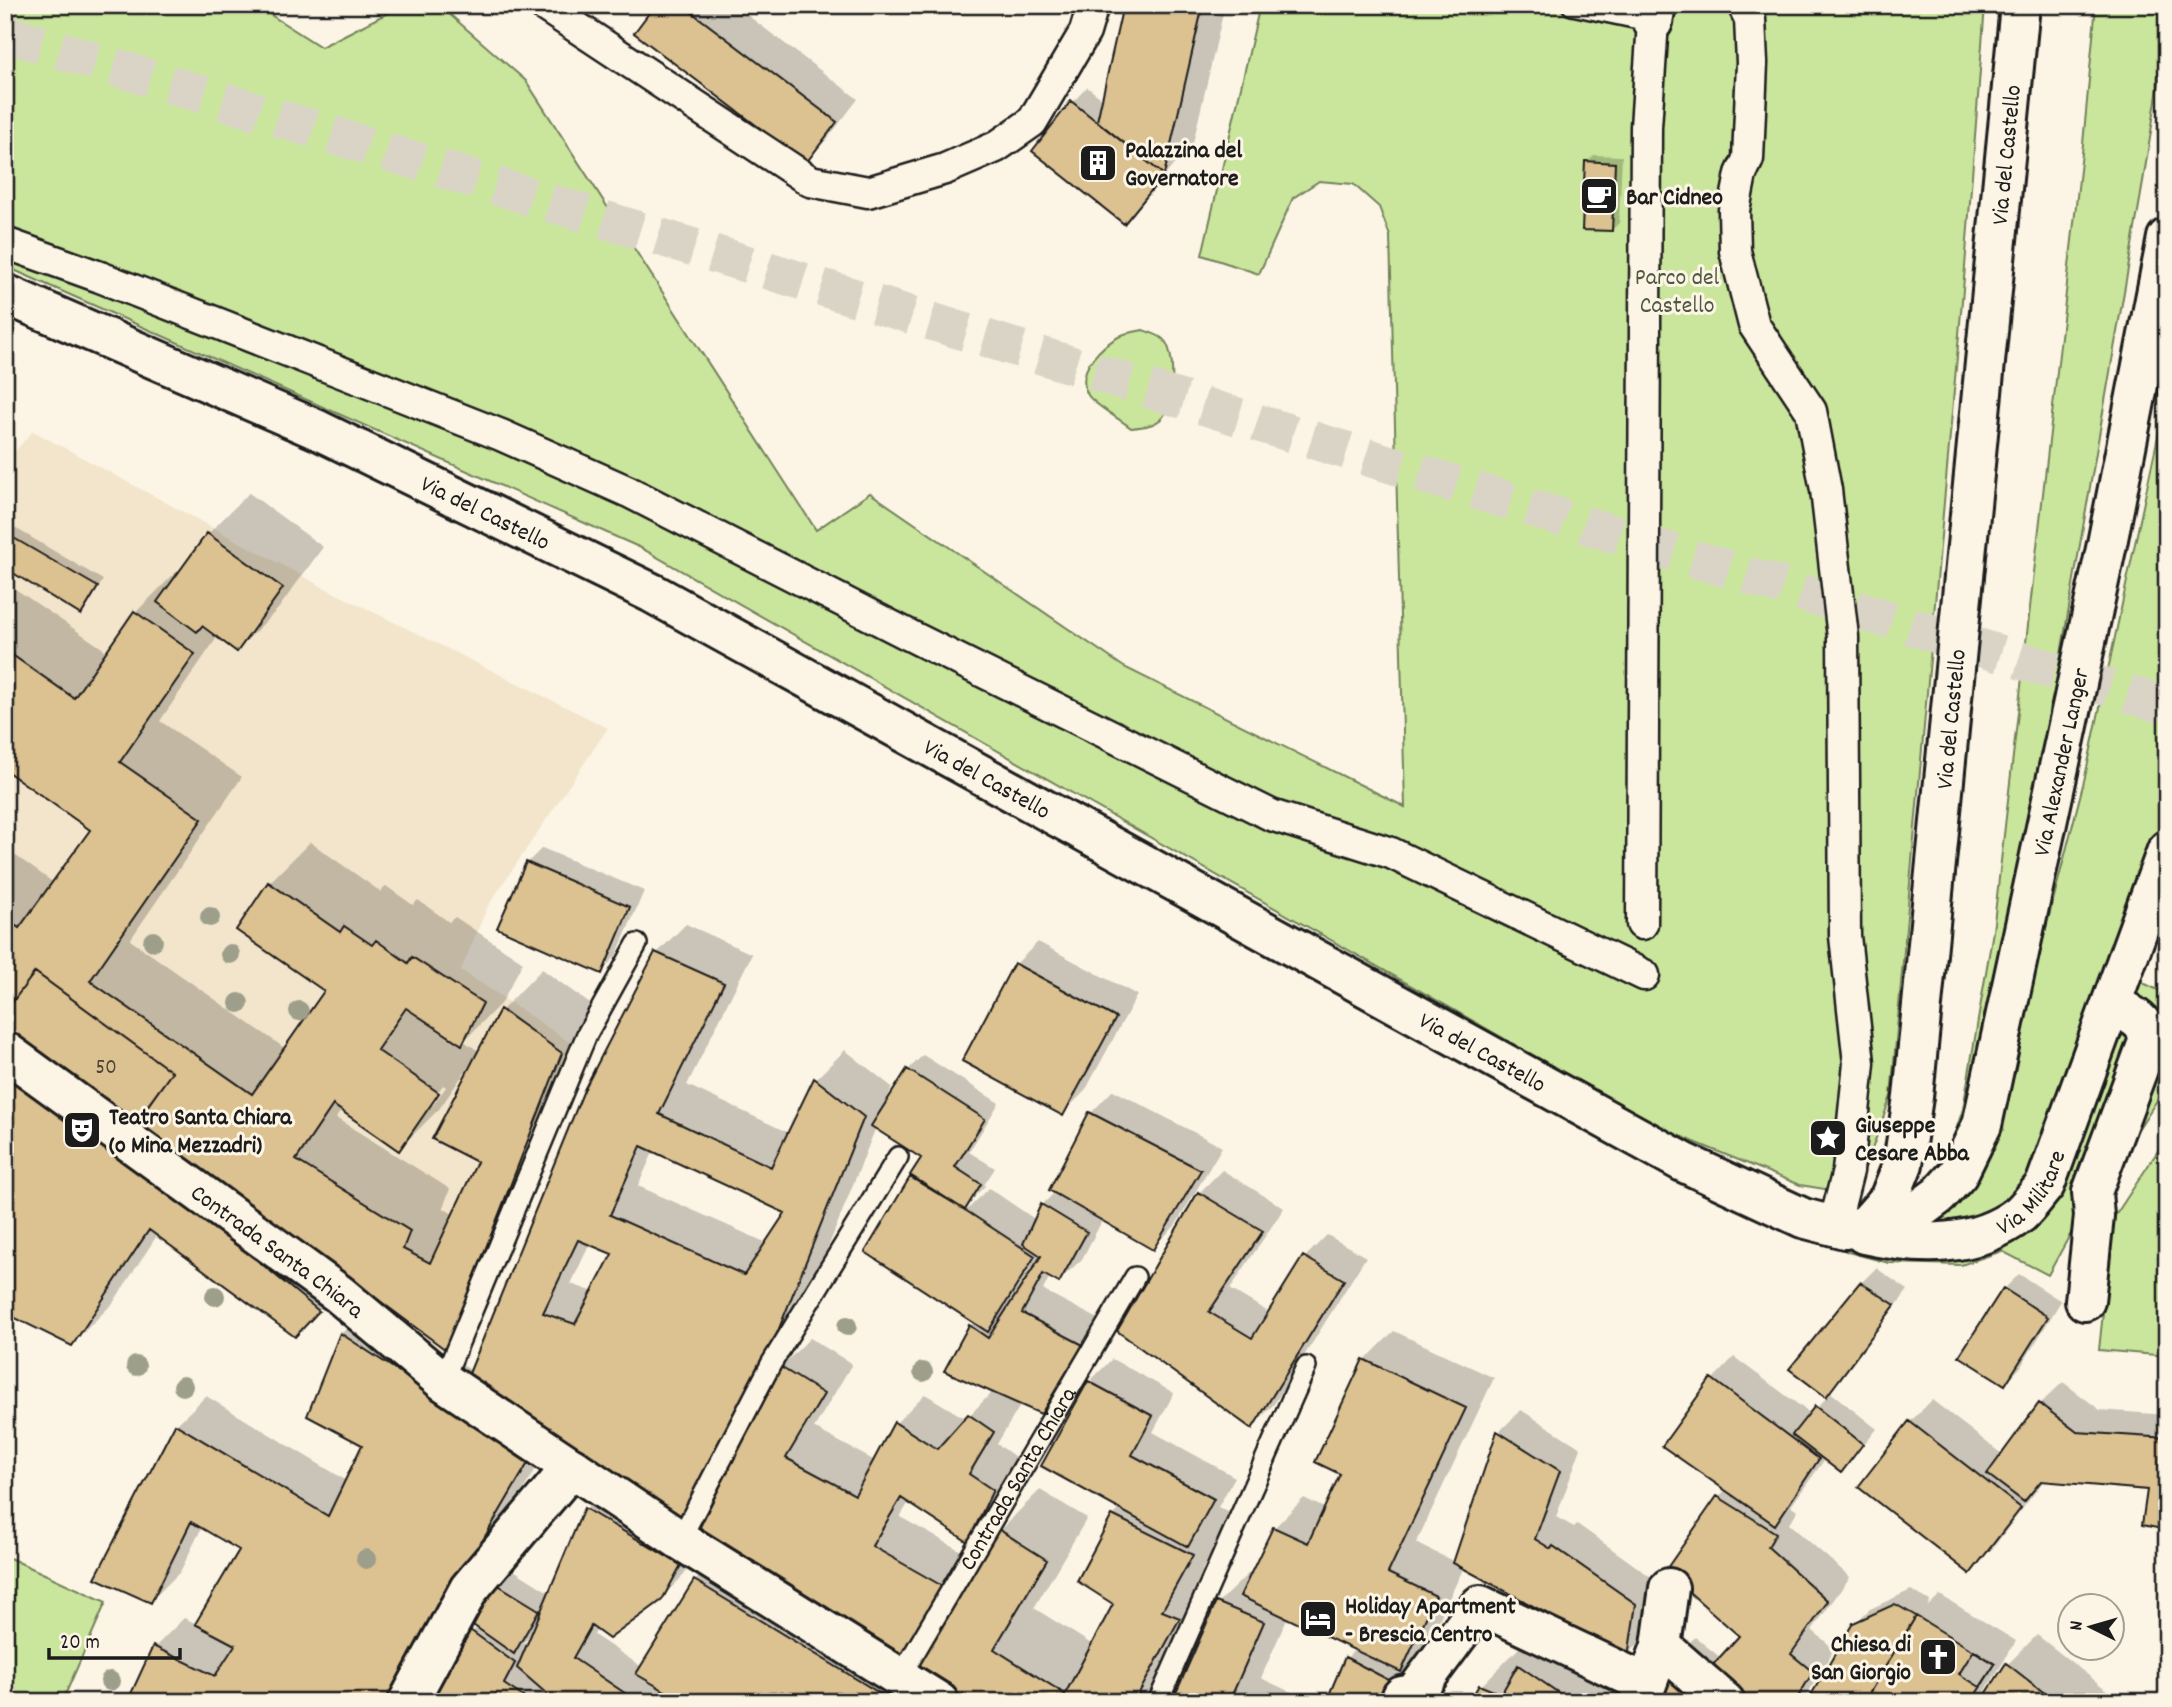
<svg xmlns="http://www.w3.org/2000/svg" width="2172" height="1707" font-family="Dekko,sans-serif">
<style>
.built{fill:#f2e5cc}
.green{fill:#cae69c;stroke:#73815c;stroke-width:2}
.shadow{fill:#0003;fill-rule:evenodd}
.building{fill:#dcc191;stroke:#1c1c1c;stroke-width:2;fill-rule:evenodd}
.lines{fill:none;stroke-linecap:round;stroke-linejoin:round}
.minor-tunnel{stroke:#dad4c7;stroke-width:38;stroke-dasharray:38 19;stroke-linecap:butt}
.service-casing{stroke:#1c1c1c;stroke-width:24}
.pedestrian-casing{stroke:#1c1c1c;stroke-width:35}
.minor-casing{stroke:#1c1c1c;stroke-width:44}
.service{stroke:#fcf5e5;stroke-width:19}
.pedestrian{stroke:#fcf5e5;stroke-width:30}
.minor{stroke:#fcf5e5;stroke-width:38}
.tree{fill:#9d9f8b}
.labels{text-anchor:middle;stroke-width:6;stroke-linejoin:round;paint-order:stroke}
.number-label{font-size:21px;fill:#4c4539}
.poi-label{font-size:24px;font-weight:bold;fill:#1c1c1c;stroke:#fcf5e5;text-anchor:start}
.street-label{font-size:24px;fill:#1c1c1c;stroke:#fcf5e5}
.park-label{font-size:24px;fill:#505942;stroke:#fcf5e5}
</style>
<rect width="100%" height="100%" fill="#fcf5e5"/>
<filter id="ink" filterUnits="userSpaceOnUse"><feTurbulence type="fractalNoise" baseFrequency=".0143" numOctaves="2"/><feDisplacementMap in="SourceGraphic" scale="14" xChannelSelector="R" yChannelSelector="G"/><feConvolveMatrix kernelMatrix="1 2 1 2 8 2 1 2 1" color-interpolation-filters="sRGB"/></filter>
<g filter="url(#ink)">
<!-- built -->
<path class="built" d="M33 431 323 587 608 728 488 906 461 970 571 1043 450 1361 137 1121 135 1123 5 1029V462Z"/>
<!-- green -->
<path class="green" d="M5 5H270L263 10 321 47 403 5H439L526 81 816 530 870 493 1124 667 1405 807 1390 236 1379 207 1353 184 1319 181 1293 198 1259 274 1202 255 1260 5H1985L1965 267 1891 1096 1866 1166 1843 1192 1800 1185 1665 1130 641 548 5 266Z
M2096 5H2167V32L2141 194 2034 809 1975 1122 1939 1180 1963 1109 1993 931 2083 144Z
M1143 330C1149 332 1159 335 1163 339 1177 351 1174 406 1162 418 1154 426 1142 427 1131 428 1121 420 1093 404 1088 395 1074 370 1102 345 1122 335 1128 332 1136 332 1143 330Z
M2167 394V814L2033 1177 2012 1204 1967 1227 1916 1223 1995 1126 2085 777Z
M2132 978 2167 994V1085L2076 1224 2048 1275 2002 1251 1961 1265 1889 1263 1848 1252 1826 1241 2003 1236Z
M2167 1137V1356L2099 1350 2113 1219Z
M5 1556 106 1602 62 1702H5Z"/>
<!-- shadow -->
<path class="shadow" d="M657 5H734L858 99 828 138 806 161Z
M1125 5H1225L1193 143 1124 222 1034 150 1073 102 1087 87 1104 100Z
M1594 155 1622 156 1619 223 1612 230 1587 162Z
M249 493 323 547 278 609 237 650 218 636 160 721 242 777 130 940 286 1049 326 991 269 883 310 842 381 892 386 886 413 905 418 900 449 922 455 917 523 962 502 1002 464 1041 480 1052 502 1010 542 969 601 1012 487 1307 446 1348 351 1277 295 1334 158 1234 113 1303 72 1344 11 1314 5 1328V848L54 883 92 830 5 768V582L108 652 135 613 176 572 179 574 208 534ZM473 1060 475 1061 479 1161 453 1214 443 1208 450 1189 336 1118 342 1109 399 1149 440 1108ZM443 1085 446 1087 433 1105H429Z
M5 522 103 580 88 606 81 613 5 566Z
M542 848 644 891 616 956 601 972 527 863Z
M686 924 752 954 687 1085 789 1133 816 1079 845 1050 892 1087 886 1102 887 1103 908 1070 923 1055 999 1103 969 1152 995 1168 984 1185 985 1186 957 1214 960 1217 989 1188 1036 1220 1042 1205 1056 1191 1052 1189 1091 1113 1113 1090 1222 1147 1175 1226 1152 1248 1103 1219 1082 1259 1059 1281 1050 1276 1043 1290 1104 1322 1064 1390 1041 1412 1021 1404 997 1444 1021 1461 997 1510 968 1540 909 1502 900 1517 972 1557 926 1630 899 1658 913 1666 999 1531 1040 1490 1087 1518 1034 1608 1093 1645 1115 1603 1113 1516 1121 1508 1089 1382 1112 1359 1174 1393 1153 1432 1235 1477 1218 1507 1232 1514 1202 1570 1219 1577 1167 1673 1183 1683 1218 1603 1258 1564 1274 1528 1304 1498 1324 1508 1342 1474 1365 1360 1394 1331 1494 1378 1416 1543 1455 1562 1499 1432 1521 1410 1581 1448 1556 1517 1574 1527 1577 1524 1658 1582 1650 1632 1627 1655 1464 1567 1430 1639 1442 1645 1416 1702H1328L1347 1658 1356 1648 1288 1616 1261 1678 1312 1702H688L677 1696 673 1702H430L477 1626 497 1584 512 1569 550 1593 586 1509 608 1486 702 1542 684 1575 661 1598 597 1629 594 1635 642 1667 695 1581 725 1551 698 1534 781 1367 810 1338 852 1364 814 1428 875 1461 895 1424 925 1394 966 1419 993 1391 970 1326 975 1321 911 1178 924 1158 876 1127 805 1305 709 1489 556 1434 399 1702H140L155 1647 184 1618 197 1624 241 1550 202 1527 180 1572 151 1601 176 1425 206 1396 347 1481 365 1444 341 1334 370 1305 472 1371 656 954ZM654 1150 788 1212 767 1243 638 1186ZM590 1243 614 1253 594 1292 571 1284ZM534 1632 528 1646 523 1643Z
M1038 942 1137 995 1085 1091 1063 1113 1016 964Z
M1222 1170 1284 1208 1230 1289 1270 1313 1305 1257 1327 1235 1366 1257 1274 1404 1252 1427 1119 1331 1199 1193Z
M1876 1268 1908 1290 1841 1379 1829 1391 1877 1429 1841 1471 1825 1459 1791 1506 1798 1510 1789 1524 1850 1577 1812 1630 1834 1649 1804 1700 1753 1702 1735 1687 1729 1702H1471L1481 1686 1522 1645 1606 1657 1596 1683 1611 1668 1666 1666 1695 1637 1721 1658 1741 1635 1668 1571 1719 1497 1726 1489 1712 1380 1734 1357 1811 1414 1828 1396 1792 1369 1861 1283Z
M2019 1274 2061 1301 2020 1368 2005 1383 2004 1289Z
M2063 1382 2100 1410 2167 1415V1529L2149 1489 2045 1479 1992 1549 1969 1571 1910 1422 1932 1400 2003 1455 2040 1404Z
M1911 1590 1930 1601 1927 1607 1940 1595 2016 1641 1985 1692 1988 1693 2008 1664 2037 1635 2122 1702H1983L1988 1694 1985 1692 1979 1702H1809L1854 1624 1870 1609Z"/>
<!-- building -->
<path class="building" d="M655 5H682L837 122 806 163 634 33Z
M1123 5H1203L1164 175 1097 121Z
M1071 101 1164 175 1124 224 1032 151Z
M1585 161 1615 163 1612 231 1582 230Z
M5 533 98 587 81 615 5 568Z
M207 533 283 588 237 652 202 626 197 632 157 602Z
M134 611 195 654 120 762 202 819 90 981 252 1094 324 991 236 930 268 882 340 932 344 926 372 945 376 940 408 963 412 957 483 1003 462 1045 406 1008 377 1050 439 1093 399 1151 333 1105 296 1160 410 1231 403 1249 430 1263 477 1162 432 1139 500 1009 562 1053 446 1350 137 1121 172 1072 35 972 5 1012V918L19 928 90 830 5 770V650L74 698Z
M526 862 630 907 602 974 497 928Z
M655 952 724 983 659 1114 771 1167 814 1078 864 1117 776 1336 680 1521 468 1376 584 1090ZM641 1146 785 1213 744 1275 610 1215ZM578 1240 612 1254 575 1324 543 1313Z
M1014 963 1116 1018 1063 1116 962 1061Z
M35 972 172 1072 135 1123 5 1029V1012Z
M5 1062 79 1114 319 1311 295 1337 149 1230 72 1346 5 1313Z
M907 1069 985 1119 955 1167 981 1184 965 1210 910 1175 921 1158 871 1126Z
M1089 1112 1201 1170 1153 1250 1049 1190Z
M910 1177 965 1210 1035 1256 988 1332 865 1252Z
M1198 1192 1263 1231 1209 1312 1252 1338 1303 1256 1344 1280 1252 1429 1117 1331Z
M1041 1204 1087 1232 1059 1283 1043 1274 1022 1313 1083 1345 1041 1414 944 1371 969 1325 988 1338 1041 1256 1023 1244Z
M1860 1282 1895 1305 1826 1397 1789 1369Z
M2003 1288 2048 1317 2005 1385 1959 1356Z
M340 1333 531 1458 388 1702H136L129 1698 153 1646 215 1676 235 1645 195 1624 239 1550 191 1522 151 1603 95 1578 175 1424 328 1516 362 1445 307 1416Z
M1363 1359 1466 1408 1388 1573 1436 1596 1401 1672 1240 1596 1273 1527 1308 1543 1340 1474 1315 1462Z
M779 1366 824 1394 786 1458 855 1495 894 1422 937 1449 968 1414 994 1432 969 1474 993 1490 968 1542 901 1498 872 1546 944 1587 897 1662 696 1535Z
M1711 1378 1819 1459 1775 1525 1662 1446Z
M1088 1381 1153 1416 1132 1455 1214 1499 1188 1547 1041 1466Z
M2039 1403 2077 1432 2167 1438V1530L2142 1525 2147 1490 2041 1481 2024 1502 1987 1474Z
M1815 1406 1863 1444 1841 1473 1792 1435Z
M1909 1421 2021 1508 1970 1574 1858 1487Z
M1497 1431 1560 1471 1535 1539 1551 1549 1553 1546 1636 1604 1628 1657 1453 1563Z
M1717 1496 1776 1533 1768 1547 1828 1601 1791 1654 1813 1672 1795 1702H1751L1709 1669 1739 1636 1665 1571Z
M584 1508 681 1565 662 1600 609 1639 591 1626 573 1658 638 1702H544L547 1694 517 1668Z
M1112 1515 1193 1555 1162 1611 1180 1618 1134 1702H959L907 1672 998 1529 1047 1560 994 1649 1065 1694 1113 1604 1077 1581Z
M694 1580 894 1702H684L636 1674Z
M495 1583 539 1610 514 1654 473 1625Z
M1216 1602 1264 1622 1229 1702H1172Z
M1895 1604 1916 1616 1864 1702H1807L1853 1623Z
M1916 1616 1995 1664 1971 1702H1864Z
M470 1630 515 1663 504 1684 531 1702H428Z
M1974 1650 1995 1664 1980 1687 1959 1674Z
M1345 1657 1402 1687 1395 1702H1326Z
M2006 1663 2056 1702H1981Z
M1518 1665 1566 1698 1565 1702H1469L1479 1685 1501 1694Z
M1664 1665 1712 1702H1656Z"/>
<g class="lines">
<!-- minor-tunnel -->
<path class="minor-tunnel" d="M5 33 2167 706"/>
<defs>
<g id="service">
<path d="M1572 5 1653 22"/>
<path d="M443 1381 587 1034 637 944"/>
<path d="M680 1540 771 1364 898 1157"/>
<path id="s1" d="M899 1679 1135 1277"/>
<path d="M1158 1702 1306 1367"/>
</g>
<path id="pedestrian" d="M543 5 810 181 868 192 945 169 996 147 1032 122 1085 32 1093 5
M1743 5 1750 19 1752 63 1748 159 1741 174 1734 210 1735 251 1754 325 1811 411 1826 490 1843 637 1845 936 1859 1063 1848 1171 1838 1210 1825 1226
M5 243 100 277 501 435 629 492 905 633 1271 815 1391 853 1644 975
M1642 924 1646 127 1653 22"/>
<g id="minor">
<path d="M1653 22 1656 5"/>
<path id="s2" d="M5 294 318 430 652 593 1683 1162 1803 1218 1845 1229 1892 1222 1915 1213 1939 1195 1958 1174 1982 1125 2107 544 2167 238"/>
<path id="s3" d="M5 1051 339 1294 443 1381 680 1540 939 1702"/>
<path id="s4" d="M1866 1225 1889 1199 1903 1164 1913 1097 2020 5"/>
<path id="s5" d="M1864 1234C1917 1246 1975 1249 2020 1214 2029 1206 2037 1194 2045 1185L2167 850"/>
<path d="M2085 1301 2094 1216 2092 1192 2148 1042C2150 1021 2127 1013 2112 1003"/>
<path d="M1661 1646 1725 1702"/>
<path d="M408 1702 469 1589 572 1467"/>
<path d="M1400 1702 1402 1696 1414 1694 1480 1605 1647 1684 1661 1646 1669 1588"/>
</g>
</defs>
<!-- service casing -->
<use href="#service" class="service-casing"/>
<!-- pedestrian casing -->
<use href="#pedestrian" class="pedestrian-casing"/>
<!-- minor casing -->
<use href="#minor" class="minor-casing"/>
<!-- service -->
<use href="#service" class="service"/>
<!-- pedestrian -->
<use href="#pedestrian" class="pedestrian"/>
<!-- minor -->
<use href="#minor" class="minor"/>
</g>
<!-- trees -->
<g class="tree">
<circle cx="210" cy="917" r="10"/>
<circle cx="153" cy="941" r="10"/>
<circle cx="230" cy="954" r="10"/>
<circle cx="239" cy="1003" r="10"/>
<circle cx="299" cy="1011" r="10"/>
<circle cx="215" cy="1296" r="10"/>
<circle cx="847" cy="1326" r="10"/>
<circle cx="136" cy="1366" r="10"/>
<circle cx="923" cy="1372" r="10"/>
<circle cx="183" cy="1386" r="10"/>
<circle cx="366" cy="1559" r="10"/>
<circle cx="110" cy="1681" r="10"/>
</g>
</g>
<!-- icons -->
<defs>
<symbol id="building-square" viewBox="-11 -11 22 22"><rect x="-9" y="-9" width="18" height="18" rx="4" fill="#1c1c1c" stroke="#fcf5e5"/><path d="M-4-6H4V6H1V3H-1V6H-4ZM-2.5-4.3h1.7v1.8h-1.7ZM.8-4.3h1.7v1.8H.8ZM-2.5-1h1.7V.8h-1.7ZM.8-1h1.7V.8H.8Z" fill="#fff"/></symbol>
<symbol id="cafe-square" viewBox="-11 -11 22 22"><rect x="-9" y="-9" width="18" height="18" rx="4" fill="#1c1c1c" stroke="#fcf5e5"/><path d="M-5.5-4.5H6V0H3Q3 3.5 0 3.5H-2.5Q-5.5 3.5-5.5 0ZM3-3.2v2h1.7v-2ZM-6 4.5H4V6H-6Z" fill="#fff"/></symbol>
<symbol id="theatre-square" viewBox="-11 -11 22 22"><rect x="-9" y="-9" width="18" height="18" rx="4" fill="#1c1c1c" stroke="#fcf5e5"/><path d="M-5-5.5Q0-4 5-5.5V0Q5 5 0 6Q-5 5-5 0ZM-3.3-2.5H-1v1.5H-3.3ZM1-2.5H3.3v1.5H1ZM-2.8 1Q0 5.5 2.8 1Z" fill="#fff"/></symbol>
<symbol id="sight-square" viewBox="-11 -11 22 22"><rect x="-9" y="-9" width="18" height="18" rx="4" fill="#1c1c1c" stroke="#fcf5e5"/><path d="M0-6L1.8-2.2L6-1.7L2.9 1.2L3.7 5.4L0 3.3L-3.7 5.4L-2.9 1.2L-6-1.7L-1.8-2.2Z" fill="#fff"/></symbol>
<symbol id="hotel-square" viewBox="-11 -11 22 22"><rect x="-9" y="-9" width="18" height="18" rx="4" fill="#1c1c1c" stroke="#fcf5e5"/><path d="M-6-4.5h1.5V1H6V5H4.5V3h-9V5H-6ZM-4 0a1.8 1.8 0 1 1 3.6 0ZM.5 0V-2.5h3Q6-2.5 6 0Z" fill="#fff"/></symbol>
<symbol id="church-square" viewBox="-11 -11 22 22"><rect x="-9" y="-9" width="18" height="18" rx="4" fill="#1c1c1c" stroke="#fcf5e5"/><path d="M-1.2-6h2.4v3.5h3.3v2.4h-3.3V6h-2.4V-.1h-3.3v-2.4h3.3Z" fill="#fff"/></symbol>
</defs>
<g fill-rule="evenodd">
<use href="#building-square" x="1076" y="141" width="44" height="44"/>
<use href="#cafe-square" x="1577" y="174" width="44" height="44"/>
<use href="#theatre-square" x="60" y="1108" width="44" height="44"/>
<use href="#sight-square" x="1806" y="1116" width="44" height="44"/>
<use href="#hotel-square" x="1296" y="1597" width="44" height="44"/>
<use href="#church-square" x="1916" y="1635" width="44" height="44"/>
</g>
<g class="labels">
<!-- number labels -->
<g class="number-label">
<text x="106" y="1073">50</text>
</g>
<!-- poi labels -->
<g class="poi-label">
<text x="1125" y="157">Palazzina del<tspan x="1125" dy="28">Governatore</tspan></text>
<text x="1626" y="204">Bar Cidneo</text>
<text x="109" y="1124">Teatro Santa Chiara<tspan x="109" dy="28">(o Mina Mezzadri)</tspan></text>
<text x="1855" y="1132">Giuseppe<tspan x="1855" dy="28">Cesare Abba</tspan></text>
<text x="1345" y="1613">Holiday Apartment<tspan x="1345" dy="28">- Brescia Centro</tspan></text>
<text x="1911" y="1651" text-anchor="end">Chiesa di<tspan x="1911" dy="28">San Giorgio</tspan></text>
</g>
<!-- street labels -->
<g class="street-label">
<text dy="8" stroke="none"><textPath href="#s4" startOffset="1087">Via del Castello</textPath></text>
<text dy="8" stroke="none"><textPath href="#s2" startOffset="528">Via del Castello</textPath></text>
<text dy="8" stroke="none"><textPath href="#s4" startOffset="520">Via del Castello</textPath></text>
<text dy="8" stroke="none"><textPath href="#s2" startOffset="2623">Via Alexander Langer</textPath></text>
<text dy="8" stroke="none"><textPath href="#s2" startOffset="1096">Via del Castello</textPath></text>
<text dy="8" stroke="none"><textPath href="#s2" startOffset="1662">Via del Castello</textPath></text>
<text dy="8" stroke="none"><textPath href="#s5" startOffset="187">Via Militare</textPath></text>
<text dy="8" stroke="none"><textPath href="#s3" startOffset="338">Contrada Santa Chiara</textPath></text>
<text dy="8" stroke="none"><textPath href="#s1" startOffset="233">Contrada Santa Chiara</textPath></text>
</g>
<!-- park labels -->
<g class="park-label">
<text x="1677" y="284">Parco del<tspan x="1677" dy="28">Castello</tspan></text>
</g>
</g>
<!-- margin -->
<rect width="2172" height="1707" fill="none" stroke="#fcf5e5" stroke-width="28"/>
<rect x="14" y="14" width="2144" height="1679" fill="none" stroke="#1c1c1c" stroke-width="2.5" filter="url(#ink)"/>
<!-- north arrow -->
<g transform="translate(2091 1627) rotate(275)"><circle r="33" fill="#fcf5e5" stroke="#a29e95" stroke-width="2"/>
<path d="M0-5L12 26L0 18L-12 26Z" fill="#1c1c1c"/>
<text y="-10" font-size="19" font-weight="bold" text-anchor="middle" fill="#1c1c1c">N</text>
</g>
<!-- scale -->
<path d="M49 1648v10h131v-10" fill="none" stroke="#1c1c1c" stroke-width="3.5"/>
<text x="60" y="1648" font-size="21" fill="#1c1c1c" stroke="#fcf5e5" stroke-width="5" paint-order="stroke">20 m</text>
</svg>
